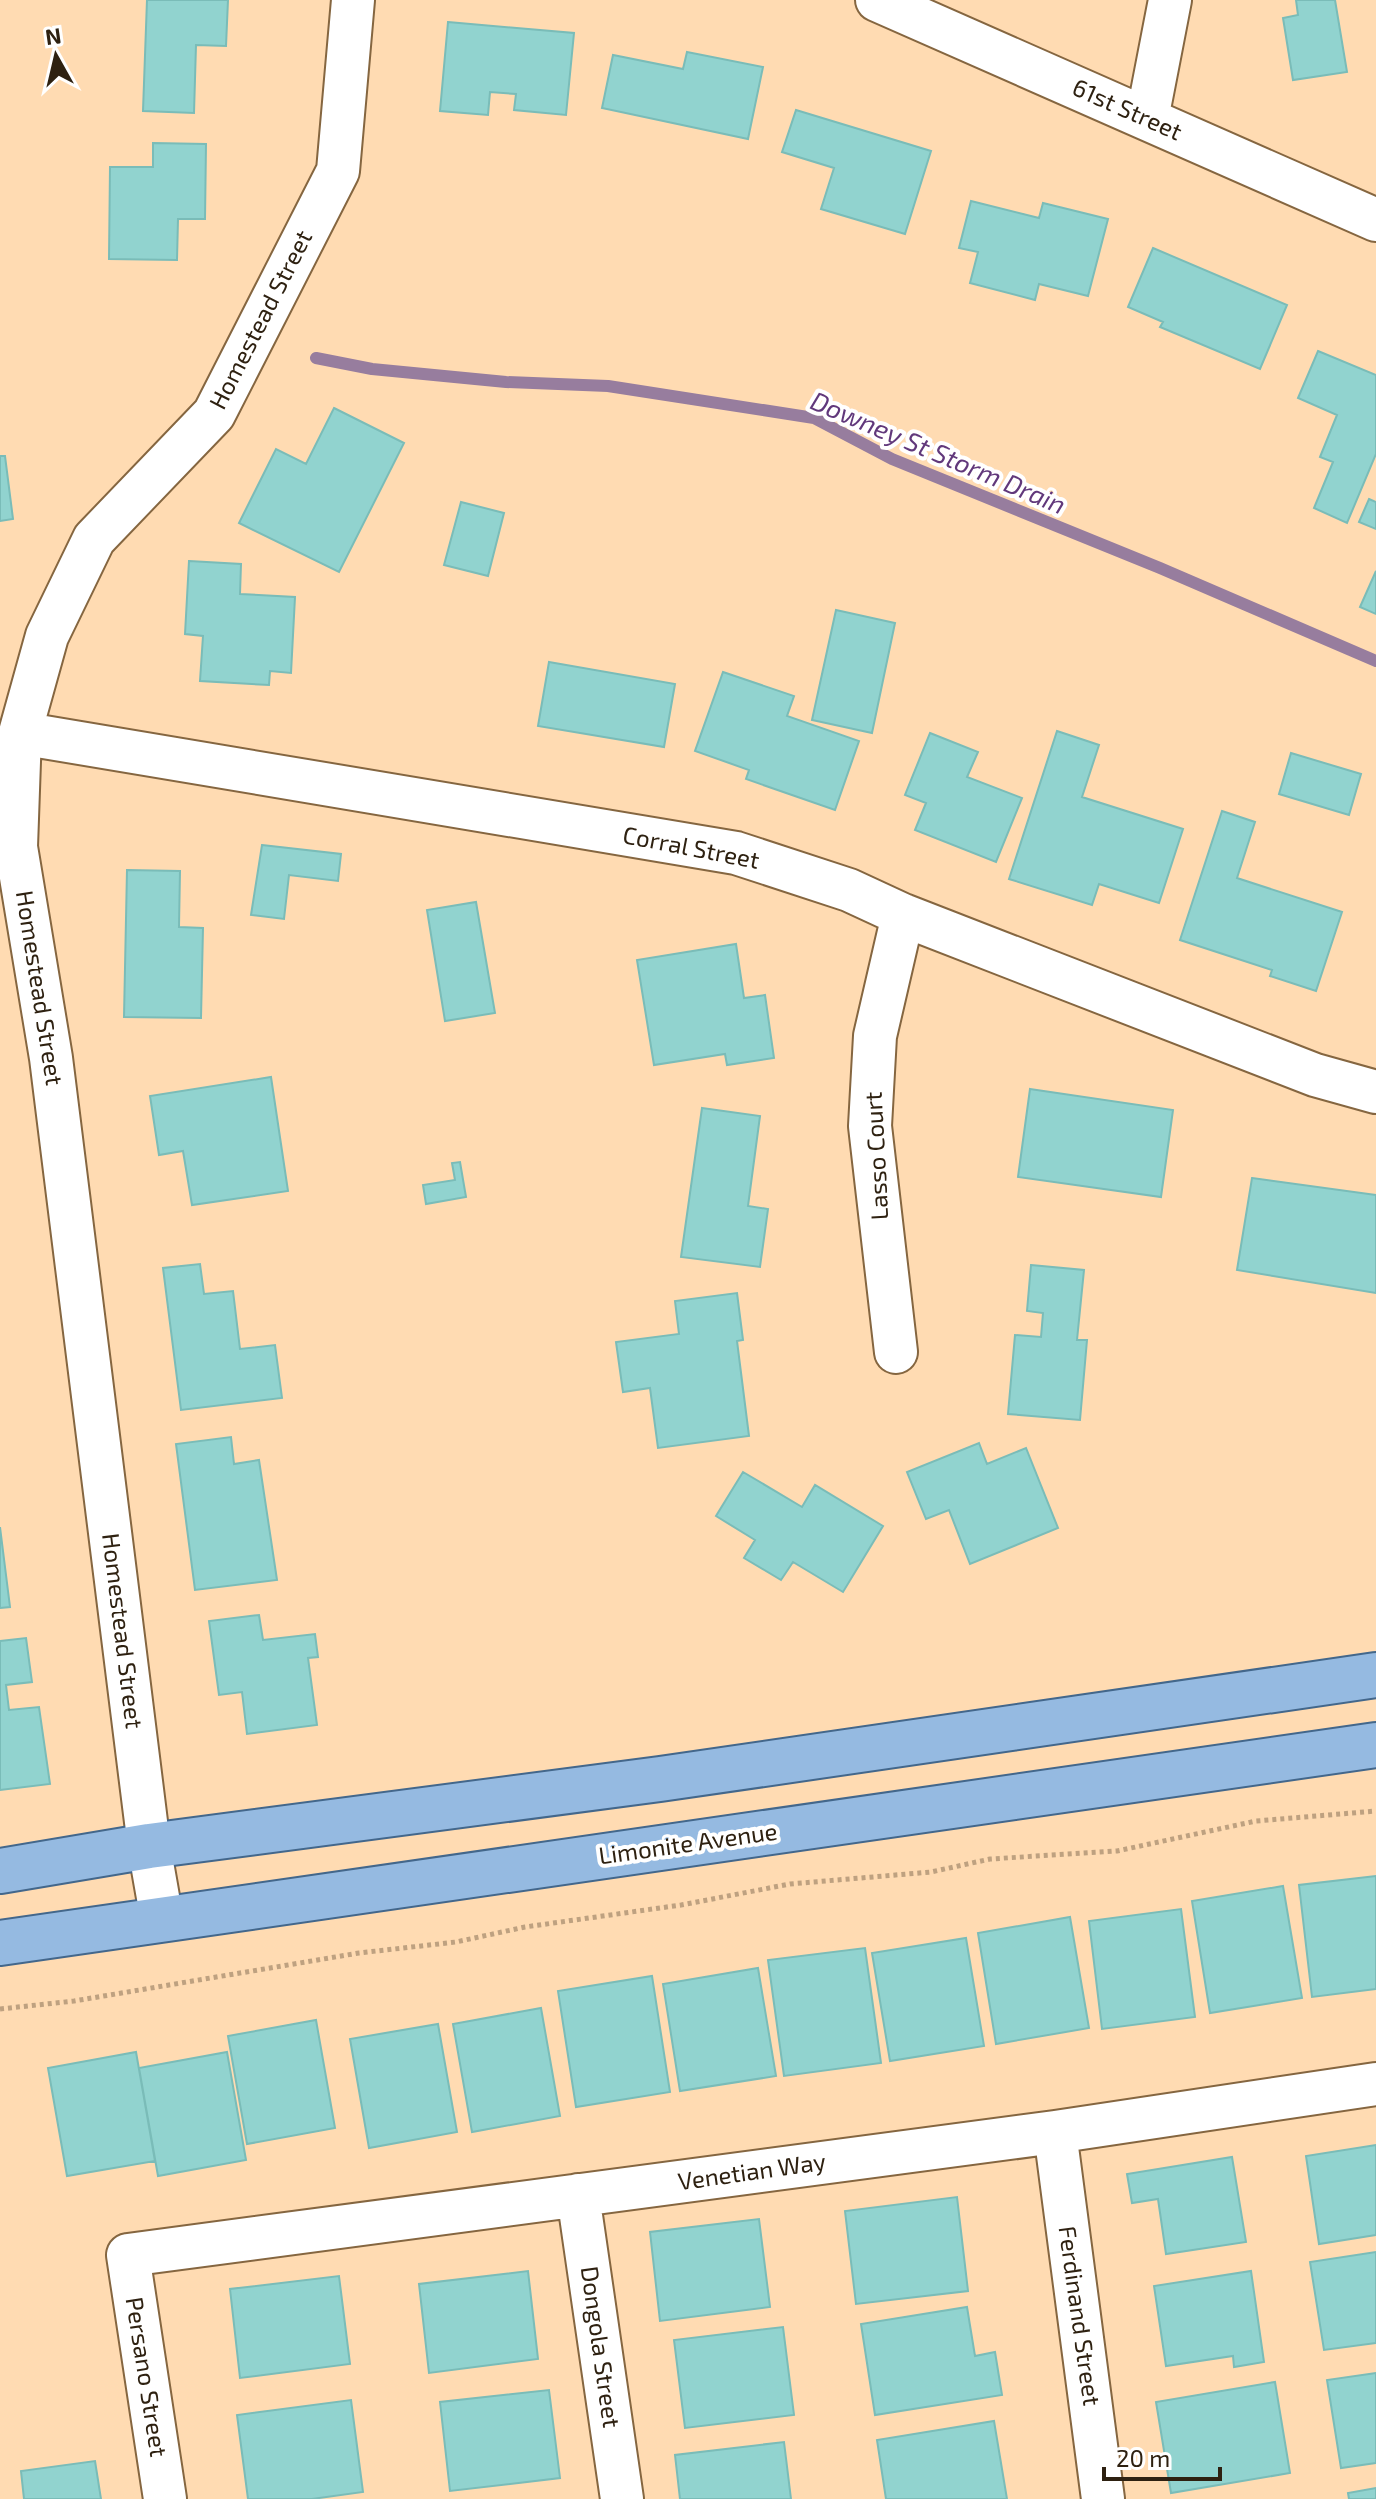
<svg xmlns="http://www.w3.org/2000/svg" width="1376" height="2499" font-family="'Exo 2',sans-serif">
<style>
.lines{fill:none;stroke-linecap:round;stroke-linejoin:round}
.stream{stroke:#977d9e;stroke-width:12}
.building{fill:#91d3cf;stroke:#7abcb8;stroke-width:2}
.minor-casing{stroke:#856640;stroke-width:46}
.major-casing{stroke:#43678b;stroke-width:48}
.path{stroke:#bea180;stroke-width:5;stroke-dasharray:4 4;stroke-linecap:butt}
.minor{stroke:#fff;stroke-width:42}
.major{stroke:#95bae1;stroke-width:44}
.labels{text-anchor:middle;stroke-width:8;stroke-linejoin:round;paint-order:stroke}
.street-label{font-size:24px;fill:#2e2111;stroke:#fff}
.water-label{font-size:26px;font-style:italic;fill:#61387b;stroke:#fff}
</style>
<rect width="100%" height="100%" fill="#ffdbb2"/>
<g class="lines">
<!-- stream -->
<path class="stream" d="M316 358 372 369 506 382 608 386 814 418 892 459 1160 568 1376 661"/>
</g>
<!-- building -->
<path class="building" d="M147 0H228L226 46 196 45 194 113 143 111Z
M1296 0H1335L1347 72 1293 80 1283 18 1298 15Z
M448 22 574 33 566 115 514 110 516 94 490 92 488 115 440 111Z
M687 52 763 67 748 139 602 108 613 55 683 69Z
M796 110 931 151 905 234 821 209 834 168 782 152Z
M153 143 206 144 205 219H178L177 260 109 259 110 167H153Z
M971 201 1039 218 1043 203 1108 219 1088 296 1039 284 1035 300 970 283 978 252 959 248Z
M1153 248 1287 305 1260 369 1160 327 1163 322 1128 307Z
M1318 351 1376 375V454L1347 523 1314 508 1333 462 1320 457 1337 415 1298 398Z
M334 408 404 443 339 572 239 523 276 449 306 464Z
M0 456H5L13 519 0 521Z
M1369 499 1376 502V529L1359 522Z
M461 502 504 513 488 576 444 565Z
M189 561 241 564 240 594 295 597 291 673 270 671 269 685 200 681 203 636 185 634Z
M1376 571V614L1360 607Z
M836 610 895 623 872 733 812 720Z
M549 662 675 684 664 747 538 726Z
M723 672 794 696 787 716 859 741 835 810 746 779 749 770 695 751Z
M1057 731 1099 745 1082 797 1183 829 1159 903 1099 884 1092 905 1009 879Z
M930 733 978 752 967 777 1022 798 996 862 915 830 926 803 905 795Z
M1291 753 1361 774 1349 815 1279 794Z
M1222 811 1255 822 1237 878 1342 912 1316 991 1270 976 1272 970 1180 940Z
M262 845 341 854 338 881 289 875 284 919 251 915Z
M127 870 180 871 179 927 203 928 201 1018 124 1017Z
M476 902 495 1013 445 1021 427 910Z
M736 944 744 998 765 995 774 1058 727 1065 725 1054 654 1065 637 960Z
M271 1077 288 1191 192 1205 183 1151 159 1155 150 1096Z
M1030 1089 1173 1110 1161 1197 1018 1177Z
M702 1108 760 1116 748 1206 768 1209 760 1267 681 1257Z
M460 1162 466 1197 426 1204 423 1185 455 1180 452 1163Z
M1252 1178 1376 1195V1293L1237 1270Z
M200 1264 204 1294 233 1291 240 1349 275 1345 282 1398 181 1410 163 1268Z
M1031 1265 1084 1270 1077 1340H1087L1080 1420 1008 1414 1015 1335 1041 1337 1043 1313 1027 1311Z
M737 1293 743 1340 737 1341 749 1436 658 1448 650 1388 623 1392 616 1342 679 1334 675 1301Z
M231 1437 234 1464 259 1460 277 1580 195 1590 176 1444Z
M979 1443 987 1464 1026 1448 1058 1528 970 1564 949 1510 926 1519 907 1472Z
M743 1472 802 1507 815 1485 883 1526 843 1592 793 1562 781 1580 744 1558 755 1540 716 1516Z
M0 1527 10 1607 0 1608Z
M259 1615 263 1640 315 1634 318 1657 308 1658 317 1725 247 1734 242 1692 219 1695 209 1621Z
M26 1638 32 1682 6 1685 9 1710 39 1707 50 1784 0 1790V1641Z
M1376 1876V1989L1312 1997 1299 1885Z
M1283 1886 1302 1998 1210 2013 1192 1901Z
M1181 1909 1195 2017 1102 2029 1089 1921Z
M1070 1917 1089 2028 996 2044 978 1933Z
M966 1938 984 2046 890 2061 872 1953Z
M865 1948 881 2063 784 2076 768 1960Z
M758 1968 776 2076 680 2091 663 1984Z
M652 1976 670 2092 576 2107 558 1991Z
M541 2008 560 2116 472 2132 453 2024Z
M316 2020 335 2128 247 2144 228 2036Z
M438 2024 457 2132 369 2148 350 2039Z
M136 2052 155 2161 67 2176 48 2068Z
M227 2052 246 2160 158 2176 139 2068Z
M1376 2145V2235L1319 2244 1306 2156Z
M1232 2157 1246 2242 1166 2254 1158 2199 1132 2203 1127 2174Z
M957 2197 968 2291 856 2304 845 2211Z
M759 2219 770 2307 660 2321 650 2232Z
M1376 2252V2343L1324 2350 1310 2262Z
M528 2271 538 2359 429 2373 419 2284Z
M1251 2271 1264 2362 1234 2367 1233 2356 1166 2366 1154 2286Z
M339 2276 350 2364 240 2378 230 2289Z
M967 2307 975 2356 995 2352 1002 2395 875 2415 861 2324Z
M783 2327 794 2415 685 2428 674 2340Z
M1376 2373V2463L1341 2468 1327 2380Z
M1275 2382 1290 2473 1171 2493 1156 2402Z
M549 2390 560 2478 450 2491 440 2402Z
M351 2400 363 2492 312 2499H248L237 2415Z
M994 2421 1007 2499H886L877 2440Z
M784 2442 791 2499H680L675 2455Z
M95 2461 101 2499H24L21 2471Z
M1376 2488V2499H1349L1348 2493Z"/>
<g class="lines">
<defs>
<path id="minor" d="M877 0 1376 220
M1147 119 1170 0
M20 733 736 853 849 890 903 915 1315 1075 1376 1092
M896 1352 870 1126 875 1036 903 915
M162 1920 149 1846 51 1058 16 847 20 733 47 636 94 539 214 414 338 171 353 0
M1055 2132 1103 2499
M578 2195 622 2499
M165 2499 128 2255 1055 2132 1376 2084"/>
<path id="major" d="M0 1871 149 1846 660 1779 1376 1675
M0 1943 1376 1745"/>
</defs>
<!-- minor casing -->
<use href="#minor" class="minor-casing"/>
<!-- major casing -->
<use href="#major" class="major-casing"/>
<!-- path -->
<path class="path" d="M0 2009 74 2001 359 1953 456 1942 525 1927 681 1905 790 1884 931 1872 990 1859 1117 1851 1256 1821 1376 1811"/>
<!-- minor -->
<use href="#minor" class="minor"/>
<!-- major -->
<use href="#major" class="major"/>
</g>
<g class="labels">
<!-- street labels -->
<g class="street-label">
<text transform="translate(1127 110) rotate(24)" y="8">61st Street</text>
<text transform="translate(261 320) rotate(-63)" y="8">Homestead Street</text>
<text transform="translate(691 848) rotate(11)" y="8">Corral Street</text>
<text transform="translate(39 988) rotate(81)" y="8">Homestead Street</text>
<text transform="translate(877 1156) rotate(-93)" y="8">Lasso Court</text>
<text transform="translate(122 1631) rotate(83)" y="8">Homestead Street</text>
<text transform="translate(688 1844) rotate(-8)" y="8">Limonite Avenue</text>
<text transform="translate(752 2172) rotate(-8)" y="8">Venetian Way</text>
<text transform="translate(1079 2316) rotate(82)" y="8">Ferdinand Street</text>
<text transform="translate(600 2347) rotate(82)" y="8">Dongola Street</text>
<text transform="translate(146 2377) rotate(81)" y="8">Persano Street</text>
</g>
<!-- water labels -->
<g class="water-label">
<text transform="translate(938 453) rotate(23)" y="9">Downey St Storm Drain</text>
</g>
</g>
<!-- north arrow -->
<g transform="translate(56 56) rotate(352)" stroke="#ffffff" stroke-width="6" paint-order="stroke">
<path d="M0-6L14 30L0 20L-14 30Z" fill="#2e2111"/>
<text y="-12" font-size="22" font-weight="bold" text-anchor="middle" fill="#2e2111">N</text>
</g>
<!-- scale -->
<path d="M1104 2467v12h116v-12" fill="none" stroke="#2e2111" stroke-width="4"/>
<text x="1116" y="2467" font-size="24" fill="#2e2111" stroke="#ffffff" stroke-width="6" paint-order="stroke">20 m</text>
</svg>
